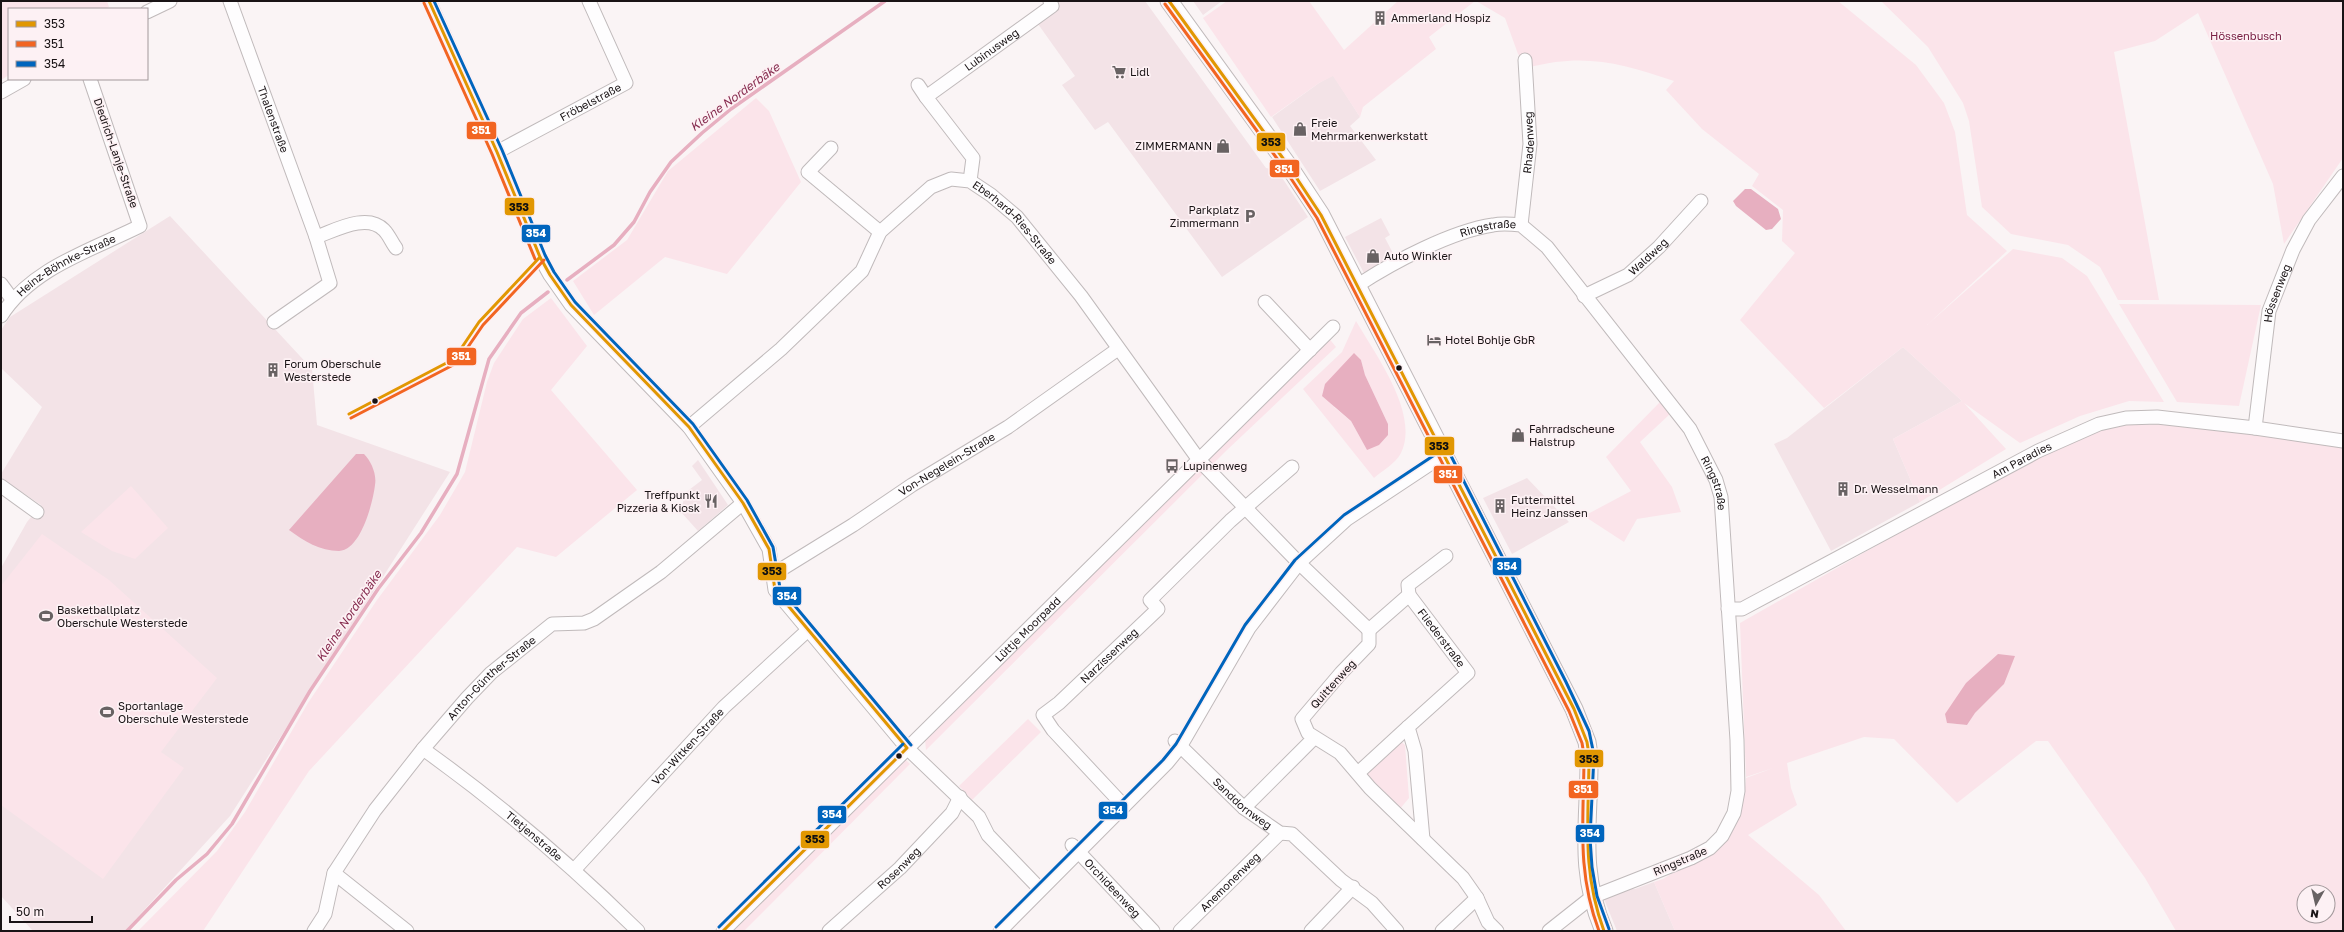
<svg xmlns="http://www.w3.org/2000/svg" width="2344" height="932" font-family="'Golos Text',sans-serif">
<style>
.built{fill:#f3e3e7}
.green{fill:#fbe4ea;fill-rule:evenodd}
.water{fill:#e7afc0}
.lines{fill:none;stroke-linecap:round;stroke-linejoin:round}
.stream{stroke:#e7afc0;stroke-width:3.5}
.minor-casing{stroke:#c0babb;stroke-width:15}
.tertiary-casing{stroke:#c0babb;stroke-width:19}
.minor{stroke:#fefdfe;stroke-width:13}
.tertiary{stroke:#fefdfe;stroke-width:17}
.bus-1-casing{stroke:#fdf1f4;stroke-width:6}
.bus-2-casing{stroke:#fdf1f4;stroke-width:6}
.bus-3-casing{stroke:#fdf1f4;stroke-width:6}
.bus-1{stroke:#e19702;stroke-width:3}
.bus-2{stroke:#f26522;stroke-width:3}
.bus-3{stroke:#0065bd;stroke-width:3}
.bus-dot{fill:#191315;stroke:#fdf1f4;stroke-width:1.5}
.labels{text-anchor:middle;stroke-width:3.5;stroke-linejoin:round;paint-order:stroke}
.poi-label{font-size:11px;fill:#191315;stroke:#fdf1f4;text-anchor:start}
.park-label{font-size:11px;fill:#7a2145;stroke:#fdf1f4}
.street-label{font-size:11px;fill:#191315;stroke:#fdf1f4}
.water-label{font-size:12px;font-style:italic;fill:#862c4f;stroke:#fdf1f4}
.line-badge{stroke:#fdf1f4;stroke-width:1.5}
.badge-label{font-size:11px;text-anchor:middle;font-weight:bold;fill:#fff}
.pale-badge-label{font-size:11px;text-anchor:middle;font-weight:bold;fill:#111}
</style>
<rect width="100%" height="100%" fill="#faf4f5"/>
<!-- built -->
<path class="built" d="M1057 1H1145L1266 168 1277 170 1308 217 1222 277 1108 122 1095 130 1062 85 1075 76 1038 24 1059 7Z
M1193 1H1222L1203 15Z
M1333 75 1360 117 1350 126 1376 160 1320 191 1272 117 1319 83Z
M170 216 312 369 317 425 450 472 230 816 125 931H33L1 896V568L27 522 41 505 1 478V474L42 407 1 368V330L10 317Z
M1381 218 1390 235 1385 238 1396 259 1365 275 1345 237Z
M1903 347 1962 401 1893 439 1920 502 1831 551 1774 444 1787 438Z
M698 460 728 505 698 531 681 512 685 493 702 480 692 466Z
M1527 478 1569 522 1512 554 1483 498Z
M1654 882 1675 931H1617L1604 899 1628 888 1635 889Z"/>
<!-- green -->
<path class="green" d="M1 1H107L109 7 105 9H9V75L1 80Z
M1227 1H1309L1344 50 1398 1H1475L1429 37 1436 49 1363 107 1360 117 1333 76 1319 83 1271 117 1203 18Z
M1476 1H1838L1916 65 1944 103 1955 132 1967 215 2007 251 1927 325 2013 249 2062 258 2087 276 2164 402 2129 401 2080 416 2020 443 1964 403 2006 449 1920 502 1893 439 1962 401 1903 347 1824 408 1740 320 1795 253 1782 241 1783 210 1752 186 1759 174 1702 129 1666 90 1674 81C1621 63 1585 53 1530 67L1518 54 1505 18Z
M1881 1H2343V158L2284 244 2273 184 2198 13 2155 41 2114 52 2159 300H2118L2100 267 2068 245 2011 234 1982 207 1969 121 1963 103 1928 47Z
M756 98 769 111 801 182 727 274 665 257 594 315 573 281 627 240 668 171Z
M551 298 587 346 551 390 637 490 556 557 517 547 309 771 203 931H138L217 851 245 812 308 703 377 600 440 515 465 472 487 382 494 363 523 319Z
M2119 304 2261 305 2239 406 2177 402Z
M1356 321C1375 354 1420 414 1401 453 1396 463 1382 471 1374 478L1303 389 1342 352ZM1361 360 1365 375 1388 424 1367 450 1351 421 1334 407Z
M1328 337 1336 347 1227 450 926 750 925 739Z
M1661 401 1670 414 1640 442 1672 487 1681 512 1637 519 1624 542 1584 516 1631 491 1606 457Z
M2159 424 2256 434 2343 447V931H2176L2145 878 2048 741H2036L1957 803 1894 739 1864 737 1787 763 1791 788 1797 805 1748 835 1819 895 1846 931H1675L1654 882 1663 879C1680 868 1700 862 1717 850 1738 835 1744 802 1746 778L1773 768 1746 777 1740 623 2013 468 2102 430 2127 425ZM2004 684 1975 713 1967 725 1947 723ZM2304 892H2328V916H2304Z
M131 486 168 528 135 559 112 551 81 532Z
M42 534 109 580 217 678 161 752 184 768 103 879 1 805V586Z
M1028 719 1041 732 972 800 959 786Z
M1399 740 1405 745 1409 798 1399 810 1364 775Z
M905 759 910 764 744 931H730Z"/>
<!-- water -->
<path class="water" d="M1745 189H1751L1778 209 1781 219 1772 229 1766 230 1736 206 1733 201Z
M1354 353 1361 360 1365 375 1388 424V435L1379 445 1367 450 1351 421 1322 396 1325 384Z
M356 454H364C371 461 377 474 375 485 373 502 361 550 339 551 320 551 304 541 289 530Z
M1998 654 2015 656 2004 684 1975 713 1967 725 1947 723 1945 714 1966 683Z"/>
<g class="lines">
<!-- stream -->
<path class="stream" d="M567 280 614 245 634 222 650 192 671 162 702 133 731 109 885 1
M127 931 176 880 207 854 232 824 310 691 378 589 421 533 457 474 489 359 521 313 548 292"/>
<defs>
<g id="minor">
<path id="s1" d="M230 1 316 237 330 283 274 322"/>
<path d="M429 1 497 152 540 257 550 275 571 305 689 427 743 503 769 549 775 590 907 748 979 817 988 835 1040 889"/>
<path d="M147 12 170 1"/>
<path d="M918 85 926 97"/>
<path d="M1 92 24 79"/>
<path d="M831 148 808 172 880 232"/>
<path id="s2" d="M497 152 626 83 589 1"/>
<path id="s3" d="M970 181 973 158 926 97 1052 6 1050 1"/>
<path id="s4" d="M1521 225 1530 144 1525 60"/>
<path d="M316 237C334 231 367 212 384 230 389 235 392 243 396 248"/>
<path d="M1 284 12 299"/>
<path id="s5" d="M1358 285C1393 262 1452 231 1493 225 1502 223 1512 224 1521 225L1547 247 1690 429 1716 480 1721 497 1737 740 1738 791 1734 813 1722 836 1710 848 1691 858 1592 897 1549 931"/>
<path id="s6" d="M1584 296 1628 275 1659 247 1701 201"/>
<path d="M1265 302 1310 350"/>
<path id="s7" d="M1 316C31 268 92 250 140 226L90 79"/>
<path id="s8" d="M689 427 781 349 862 271 880 232 931 187 951 179 970 181 991 195 1017 217 1081 296 1199 460 1299 563 1369 630 1409 595 1468 673 1408 727 1415 751 1423 839"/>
<path id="s9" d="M2255 428 2269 311 2293 250 2309 220 2343 176"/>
<path d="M1 486 37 512"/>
<path id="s10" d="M772 575 853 525 912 485 1008 427 1118 349"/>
<path d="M1409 595 1408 585 1446 556"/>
<path id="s11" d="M1728 609H1742L2038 451 2099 424 2126 418 2157 417 2255 428 2343 441"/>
<path d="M1369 630V644L1341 673 1302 719 1308 733 1340 753 1370 788 1463 878 1477 898 1488 922 1497 931"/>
<path id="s12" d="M1175 741 1244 808 1280 833 1292 834 1341 880 1372 903 1397 931"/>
<path id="s13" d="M423 749C500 804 571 865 638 931"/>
<path d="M1358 773 1408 727"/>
<path id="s14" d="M1124 806 1053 730 1043 715 1059 703 1158 609 1150 600 1230 521 1292 467"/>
<path d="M1244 808 1314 738"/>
<path id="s15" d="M1072 845 1153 931"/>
<path id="s16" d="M574 870 724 707 808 630"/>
<path d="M334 873 407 931"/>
<path id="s17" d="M314 931 325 914 334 873 375 810 423 749 467 698 491 673 552 624 584 623 594 619 661 572 743 503"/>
<path id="s18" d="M723 931 1333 327"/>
<path id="s19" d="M829 931 900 868 952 813 960 797"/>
<path d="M1000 931 1167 763 1180 747 1249 628 1299 563 1347 519 1445 454"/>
<path id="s20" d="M1180 931 1280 833"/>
<path d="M1311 931 1353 887"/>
<path d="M1442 931 1477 898"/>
</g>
<path id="tertiary" d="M1169 1 1290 168 1321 215 1574 709 1587 742 1589 755C1590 820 1577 868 1604 931"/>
</defs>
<!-- minor casing -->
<use href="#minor" class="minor-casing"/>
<!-- tertiary casing -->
<use href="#tertiary" class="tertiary-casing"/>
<!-- minor -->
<use href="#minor" class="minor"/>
<!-- tertiary -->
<use href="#tertiary" class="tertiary"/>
<defs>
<path id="bus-1" d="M429 1 497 152 540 257 550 275 571 305 689 427 743 503 769 549 775 590 907 748
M1169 1 1290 168 1321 215 1574 709 1587 742 1589 755C1589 819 1581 869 1604 931
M349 414 454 359 479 322 540 257
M723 931 907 748"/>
<path id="bus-2" d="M424 3 492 154 535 259
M1165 4 1286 171 1317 218 1569 711 1582 743 1584 755C1584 819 1576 870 1599 931
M351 418 457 363 483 325 544 260"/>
<path id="bus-3" d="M434 1 502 150 545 255 554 272 575 302 693 424 747 500 773 547 780 588 911 745
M1449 452 1566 682 1589 731 1594 755 1590 838 1592 867 1597 896 1609 929
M719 927 903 744
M996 927 1163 760 1176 744 1245 625 1295 560 1344 515 1442 450"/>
</defs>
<!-- bus-1 casing -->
<use href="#bus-1" class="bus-1-casing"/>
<!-- bus-2 casing -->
<use href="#bus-2" class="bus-2-casing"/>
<!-- bus-3 casing -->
<use href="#bus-3" class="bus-3-casing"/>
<!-- bus-1 -->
<use href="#bus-1" class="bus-1"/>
<!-- bus-2 -->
<use href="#bus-2" class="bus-2"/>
<!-- bus-3 -->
<use href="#bus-3" class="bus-3"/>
</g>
<!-- icons -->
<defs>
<symbol id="building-bare" viewBox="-9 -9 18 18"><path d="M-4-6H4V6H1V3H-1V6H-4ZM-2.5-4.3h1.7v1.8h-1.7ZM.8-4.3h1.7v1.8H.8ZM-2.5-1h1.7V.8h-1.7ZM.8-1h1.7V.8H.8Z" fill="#686263" stroke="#fdf1f4" stroke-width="2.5" paint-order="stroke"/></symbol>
<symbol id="supermarket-bare" viewBox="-9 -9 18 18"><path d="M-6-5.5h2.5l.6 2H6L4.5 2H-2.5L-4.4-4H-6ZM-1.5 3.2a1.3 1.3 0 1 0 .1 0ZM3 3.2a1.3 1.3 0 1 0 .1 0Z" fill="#686263" stroke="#fdf1f4" stroke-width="2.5" paint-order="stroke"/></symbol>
<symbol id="shop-bare" viewBox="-9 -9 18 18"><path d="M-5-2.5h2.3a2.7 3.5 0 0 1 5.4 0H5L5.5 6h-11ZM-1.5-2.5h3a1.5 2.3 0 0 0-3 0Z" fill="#686263" stroke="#fdf1f4" stroke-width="2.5" paint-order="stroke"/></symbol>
<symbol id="parking-bare" viewBox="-9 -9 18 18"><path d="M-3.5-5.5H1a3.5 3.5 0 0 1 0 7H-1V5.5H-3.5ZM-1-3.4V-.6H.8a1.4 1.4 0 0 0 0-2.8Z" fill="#686263" stroke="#fdf1f4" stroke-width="2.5" paint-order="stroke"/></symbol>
<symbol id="hotel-bare" viewBox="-9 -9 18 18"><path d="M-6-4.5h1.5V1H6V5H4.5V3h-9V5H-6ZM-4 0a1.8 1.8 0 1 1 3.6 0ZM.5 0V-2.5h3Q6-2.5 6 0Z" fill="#686263" stroke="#fdf1f4" stroke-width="2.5" paint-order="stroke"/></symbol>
<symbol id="bus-bare" viewBox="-9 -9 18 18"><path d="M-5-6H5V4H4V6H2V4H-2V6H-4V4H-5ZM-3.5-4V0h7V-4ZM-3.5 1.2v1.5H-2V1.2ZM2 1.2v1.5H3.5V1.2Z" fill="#686263" stroke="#fdf1f4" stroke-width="2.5" paint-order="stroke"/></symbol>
<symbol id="restaurant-bare" viewBox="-9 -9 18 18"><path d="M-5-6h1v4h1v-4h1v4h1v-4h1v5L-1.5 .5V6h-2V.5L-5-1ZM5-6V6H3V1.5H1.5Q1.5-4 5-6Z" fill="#686263" stroke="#fdf1f4" stroke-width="2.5" paint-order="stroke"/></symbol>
<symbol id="stadium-bare" viewBox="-9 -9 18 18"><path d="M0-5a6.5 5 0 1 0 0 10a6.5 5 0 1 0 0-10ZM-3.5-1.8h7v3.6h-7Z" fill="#686263" stroke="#fdf1f4" stroke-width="2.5" paint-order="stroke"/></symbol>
</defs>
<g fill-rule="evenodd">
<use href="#building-bare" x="1370" y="8" width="20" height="20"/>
<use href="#supermarket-bare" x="1109" y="62" width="20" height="20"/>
<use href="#shop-bare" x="1290" y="119" width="20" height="20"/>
<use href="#shop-bare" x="1213" y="136" width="20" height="20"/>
<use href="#parking-bare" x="1240" y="206" width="20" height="20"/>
<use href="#shop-bare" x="1363" y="246" width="20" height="20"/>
<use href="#hotel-bare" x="1424" y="330" width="20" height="20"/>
<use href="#building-bare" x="263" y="360" width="20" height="20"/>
<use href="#shop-bare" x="1508" y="425" width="20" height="20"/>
<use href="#bus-bare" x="1162" y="456" width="20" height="20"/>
<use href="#building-bare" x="1833" y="479" width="20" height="20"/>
<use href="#restaurant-bare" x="701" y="491" width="20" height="20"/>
<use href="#building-bare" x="1490" y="496" width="20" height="20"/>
<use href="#stadium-bare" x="36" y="606" width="20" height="20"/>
<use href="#stadium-bare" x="97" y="702" width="20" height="20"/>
</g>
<!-- markers -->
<g class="bus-dot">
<circle cx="1399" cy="368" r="3.5"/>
<circle cx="375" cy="401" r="3.5"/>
<circle cx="899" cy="756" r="3.5"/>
</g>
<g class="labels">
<!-- poi labels -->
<g class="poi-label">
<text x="1391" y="22">Ammerland Hospiz</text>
<text x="1130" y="76">Lidl</text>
<text x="1311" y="127">Freie<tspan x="1311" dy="13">Mehrmarkenwerkstatt</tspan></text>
<text x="1212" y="150" text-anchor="end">ZIMMERMANN</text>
<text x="1239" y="214" text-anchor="end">Parkplatz<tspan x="1239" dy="13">Zimmermann</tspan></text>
<text x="1384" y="260">Auto Winkler</text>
<text x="1445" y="344">Hotel Bohlje GbR</text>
<text x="284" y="368">Forum Oberschule<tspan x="284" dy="13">Westerstede</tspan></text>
<text x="1529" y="433">Fahrradscheune<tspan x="1529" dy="13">Halstrup</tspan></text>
<text x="1183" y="470">Lupinenweg</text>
<text x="1854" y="493">Dr. Wesselmann</text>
<text x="700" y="499" text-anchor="end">Treffpunkt<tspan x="700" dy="13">Pizzeria &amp; Kiosk</tspan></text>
<text x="1511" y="504">Futtermittel<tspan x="1511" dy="13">Heinz Janssen</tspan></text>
<text x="57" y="614">Basketballplatz<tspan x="57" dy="13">Oberschule Westerstede</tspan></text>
<text x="118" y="710">Sportanlage<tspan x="118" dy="13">Oberschule Westerstede</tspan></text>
</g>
<!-- park labels -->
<g class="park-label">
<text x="2246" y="40">Hössenbusch</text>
</g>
<!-- street labels -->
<g class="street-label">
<text dy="4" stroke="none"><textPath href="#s3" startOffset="181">Lubinusweg</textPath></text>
<text dy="4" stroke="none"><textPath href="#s2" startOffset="106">Fröbelstraße</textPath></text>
<text dy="4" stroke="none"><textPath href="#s1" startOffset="126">Thalenstraße</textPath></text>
<text dy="4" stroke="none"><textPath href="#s4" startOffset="83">Rhadenweg</textPath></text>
<text transform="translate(116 153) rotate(71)" y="4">Diedrich-Lanje-Straße</text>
<text dy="4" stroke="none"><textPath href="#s8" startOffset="446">Eberhard-Ries-Straße</textPath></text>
<text dy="4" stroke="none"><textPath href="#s5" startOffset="143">Ringstraße</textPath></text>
<text dy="4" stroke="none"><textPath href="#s6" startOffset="76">Waldweg</textPath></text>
<text dy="4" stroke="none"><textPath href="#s7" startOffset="84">Heinz-Böhnke-Straße</textPath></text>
<text dy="4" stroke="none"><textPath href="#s9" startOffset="137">Hössenweg</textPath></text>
<text dy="4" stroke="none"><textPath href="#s11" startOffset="331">Am Paradies</textPath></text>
<text dy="4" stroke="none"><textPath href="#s10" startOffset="207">Von-Negelein-Straße</textPath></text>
<text dy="4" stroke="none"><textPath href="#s5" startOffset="502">Ringstraße</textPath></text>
<text dy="4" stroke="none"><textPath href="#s18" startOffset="429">Lüttje Moorpadd</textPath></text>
<text dy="4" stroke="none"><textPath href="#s8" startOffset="1095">Fliederstraße</textPath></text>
<text dy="4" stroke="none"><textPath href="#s14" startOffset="211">Narzissenweg</textPath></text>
<text dy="4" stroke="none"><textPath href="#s17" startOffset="314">Anton-Günther-Straße</textPath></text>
<text transform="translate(1333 684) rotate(-48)" y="4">Quittenweg</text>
<text dy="4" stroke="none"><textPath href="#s16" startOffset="168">Von-Witken-Straße</textPath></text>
<text dy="4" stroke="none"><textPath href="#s12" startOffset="92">Sanddornweg</textPath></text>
<text dy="4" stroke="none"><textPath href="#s13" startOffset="141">Tietjenstraße</textPath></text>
<text transform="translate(1680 861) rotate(-23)" y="4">Ringstraße</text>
<text dy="4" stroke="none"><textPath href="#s19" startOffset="94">Rosenweg</textPath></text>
<text dy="4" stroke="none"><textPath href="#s20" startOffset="70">Anemonenweg</textPath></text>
<text dy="4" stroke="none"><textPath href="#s15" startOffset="59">Orchideenweg</textPath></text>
</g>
<!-- water labels -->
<g class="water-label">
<text transform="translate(735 97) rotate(-36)" y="4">Kleine Norderbäke</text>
<text transform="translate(349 616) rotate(-56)" y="4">Kleine Norderbäke</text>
</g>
</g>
<g class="line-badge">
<rect x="466" y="121" width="31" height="19" rx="4" fill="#f26522"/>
<rect x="1256" y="132" width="30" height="20" rx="4" fill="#e19702"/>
<rect x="1269" y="159" width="31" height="19" rx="4" fill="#f26522"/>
<rect x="504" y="197" width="31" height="19" rx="4" fill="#e19702"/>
<rect x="521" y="224" width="30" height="19" rx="4" fill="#0065bd"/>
<rect x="446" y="347" width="31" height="19" rx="4" fill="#f26522"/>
<rect x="1424" y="436" width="31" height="20" rx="4" fill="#e19702"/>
<rect x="1433" y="465" width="30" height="19" rx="4" fill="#f26522"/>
<rect x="1492" y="557" width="30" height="19" rx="4" fill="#0065bd"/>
<rect x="757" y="562" width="30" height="19" rx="4" fill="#e19702"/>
<rect x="772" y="586" width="30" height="20" rx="4" fill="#0065bd"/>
<rect x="1574" y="749" width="30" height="19" rx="4" fill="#e19702"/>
<rect x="1568" y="780" width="31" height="19" rx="4" fill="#f26522"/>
<rect x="1098" y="801" width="30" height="19" rx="4" fill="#0065bd"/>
<rect x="817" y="805" width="30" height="19" rx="4" fill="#0065bd"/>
<rect x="1575" y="824" width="30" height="19" rx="4" fill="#0065bd"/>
<rect x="800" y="830" width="30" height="19" rx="4" fill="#e19702"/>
</g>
<g class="badge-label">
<text x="481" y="134">351</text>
<text x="1284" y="173">351</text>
<text x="536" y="237">354</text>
<text x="461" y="360">351</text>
<text x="1448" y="478">351</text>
<text x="1507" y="570">354</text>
<text x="787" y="600">354</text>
<text x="1583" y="793">351</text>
<text x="1113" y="814">354</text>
<text x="832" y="818">354</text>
<text x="1590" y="837">354</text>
</g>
<g class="pale-badge-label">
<text x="1271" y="146">353</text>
<text x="519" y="211">353</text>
<text x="1439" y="450">353</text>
<text x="772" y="575">353</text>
<text x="1589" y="763">353</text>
<text x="815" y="843">353</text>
</g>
<!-- border -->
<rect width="2344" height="932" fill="none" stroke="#191315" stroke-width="4"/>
<!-- legend -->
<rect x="8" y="8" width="140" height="72" fill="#fdf1f4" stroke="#a2989b"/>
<rect x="16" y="21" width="20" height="6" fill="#e19702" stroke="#a2989b"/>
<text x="44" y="28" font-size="12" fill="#191315">353</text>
<rect x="16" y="41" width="20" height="6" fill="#f26522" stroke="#a2989b"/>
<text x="44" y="48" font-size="12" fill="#191315">351</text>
<rect x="16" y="61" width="20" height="6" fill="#0065bd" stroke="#a2989b"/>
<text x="44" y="68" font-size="12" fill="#191315">354</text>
<!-- north arrow -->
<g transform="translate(2316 904) rotate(188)"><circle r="19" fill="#fdf1f4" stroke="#a2989b"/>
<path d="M0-3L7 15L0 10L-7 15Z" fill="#686263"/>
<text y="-6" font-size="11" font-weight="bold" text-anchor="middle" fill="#191315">N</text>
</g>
<!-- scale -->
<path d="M10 916v6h82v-6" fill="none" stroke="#191315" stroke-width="2"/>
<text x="16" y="916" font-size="12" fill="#191315" stroke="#fdf1f4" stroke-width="3" paint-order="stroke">50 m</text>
</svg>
